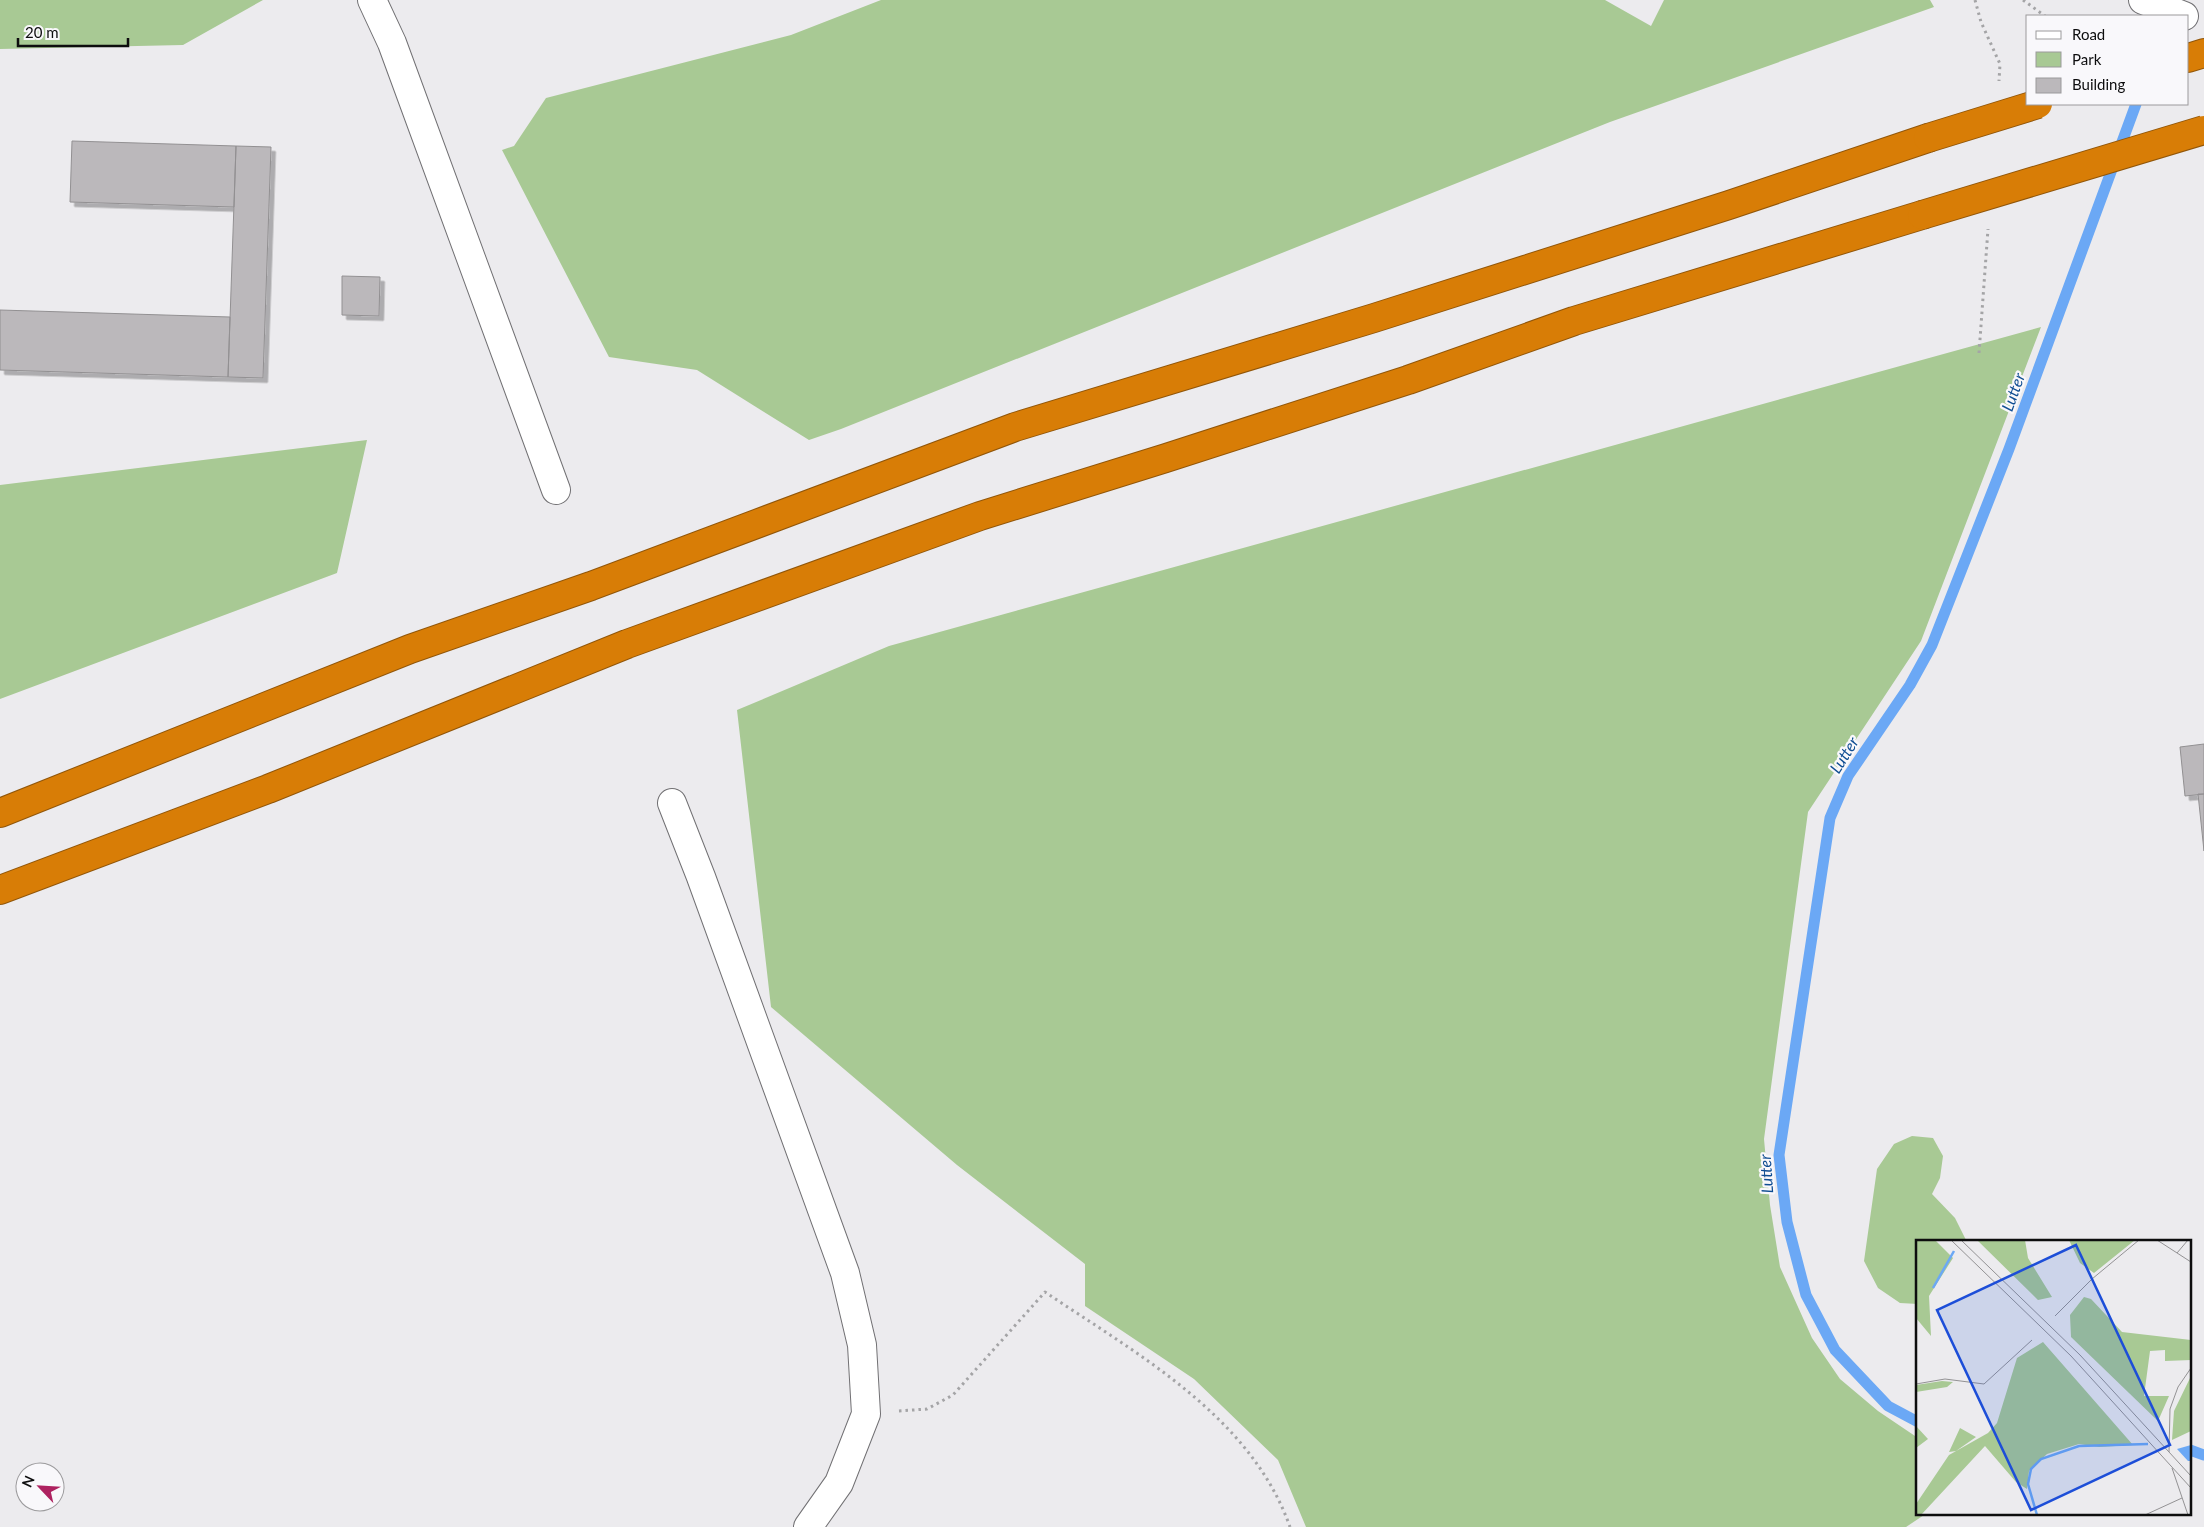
<svg xmlns="http://www.w3.org/2000/svg" width="2204" height="1527" font-family="Lato,sans-serif">
<style>
.green{fill:#a8c994}
.lines{fill:none;stroke-linecap:round;stroke-linejoin:round}
.stream{stroke:#6ba8f5;stroke-width:11}
.building{fill:#bbb8bb;stroke:#929092;filter:url(#shadow)}
.minor-casing{stroke:#717073;stroke-width:30}
.highway-casing{stroke:#915609;stroke-width:30}
.path{stroke:#a4a4a6;stroke-width:3;stroke-dasharray:2.5 4;stroke-linecap:butt}
.minor{stroke:#fff;stroke-width:28}
.highway{stroke:#d87d06;stroke-width:28}
.highway-bridge-casing{stroke:#915609;stroke-width:30;stroke-linecap:butt}
.highway-bridge{stroke:#d87d06;stroke-width:28}
.labels{text-anchor:middle;stroke-width:4.5;stroke-linejoin:round;paint-order:stroke}
.water-label{font-size:16px;font-style:italic;fill:#0f4d92;stroke:#f9f8fb}
.inset-river{fill:none;stroke:#6ba8f5;stroke-width:2.5}
.inset-road{fill:none;stroke:#939294;stroke-width:1}
.view{fill:#1d4ed8;fill-opacity:0.15;stroke:#1d4ed8;stroke-width:2.5}
.inset-edge{fill:none;stroke:#0d0d0e;stroke-width:2.5}
</style>
<defs>
<filter id="shadow"><feDropShadow dx="4.5" dy="4.5" stdDeviation="0" flood-color="#0004"/></filter>
</defs>
<rect width="100%" height="100%" fill="#ecebee"/>
<!-- green -->
<path class="green" d="M0 0H263L183 45 0 49Z
M881 0H1605L1651 26 1664 0H1930L1934 7 1610 122 841 429 809 440 697 370 609 357 502 150 514 146 546 98 791 35Z
M2041 327 1921 641 1808 812 1764 1139 1770 1205 1780 1267 1812 1338 1840 1379 1878 1411 1918 1438V1513H1927L1906 1527H1306L1278 1460 1194 1379 1085 1306V1264L957 1165 771 1007 737 710 889 646Z
M367 440 337 573 0 699V485Z
M1912 1136 1933 1138 1943 1156 1940 1178 1932 1194 1955 1218 1966 1240 1918 1241V1304L1900 1303 1878 1288 1864 1261 1877 1169 1894 1144Z"/>
<g class="lines">
<!-- stream -->
<path class="stream" d="M1918 1422 1888 1406 1835 1350 1806 1295 1787 1222 1779 1155 1830 818 1848 776 1910 685 1932 645 2009 449 2136 104
M2190 1450 2204 1455"/>
</g>
<!-- building -->
<path class="building" d="M72 141 236 146 234 207 70 202Z
M236 146 271 147 263 378 228 377Z
M342 276 380 277 379 316 342 315Z
M0 310 230 317 228 377 0 370Z
M2204 744V794L2185 796 2180 747Z
M2198 794H2204V851Z"/>
<g class="lines">
<defs>
<path id="minor" d="M372 0 392 43 556 490
M2143 0 2184 16
M672 803 701 877 845 1273 862 1345 866 1414 839 1483 808 1527"/>
<path id="highway" d="M2188 58 2204 53
M0 813 410 649 591 586 1015 427 1374 318 1729 205 1928 138
M0 890 268 789 627 644 980 516 1166 458 1408 380 1574 321 1922 215"/>
</defs>
<!-- minor casing -->
<use href="#minor" class="minor-casing"/>
<!-- highway casing -->
<use href="#highway" class="highway-casing"/>
<!-- path -->
<path class="path" d="M1975 0 1981 22 2000 64 1999 81
M2023 0 2045 16
M1979 353 1988 229
M899 1411 927 1409 953 1395 1045 1292C1137 1354 1251 1416 1290 1527"/>
<!-- minor -->
<use href="#minor" class="minor"/>
<!-- highway -->
<use href="#highway" class="highway"/>
<defs>
<path id="highway-bridge" d="M1928 138 2038 104
M1922 215 2204 130"/>
</defs>
<!-- highway-bridge casing -->
<use href="#highway-bridge" class="highway-bridge-casing"/>
<!-- highway-bridge -->
<use href="#highway-bridge" class="highway-bridge"/>
</g>
<g class="labels">
<!-- water labels -->
<g class="water-label">
<text transform="translate(2013 392) rotate(-70)" y="6">Lutter</text>
<text transform="translate(1844 755) rotate(-58)" y="6">Lutter</text>
<text transform="translate(1766 1174) rotate(-94)" y="6">Lutter</text>
</g>
</g>
<!-- overview -->
<g transform="translate(1916 1240)">
<rect width="275" height="275" fill="#ecebee"/>
<path d="M0 0H19L37 18 13 56 15 96 0 78ZM61 0H109L112 18 136 57 122 60ZM153 0H219L178 33 164 23ZM168 57 175 59 206 92 275 100V120L249 121V110L234 111 228 156H253L242 181 155 97 154 75ZM127 102 217 205 183 207 163 204 131 214 113 231 111 249 100 242 69 206 5 275H0V264L33 215 72 193 81 183 101 118ZM275 136V191L256 200 258 171ZM26 141 37 142 31 147 0 152V145ZM0 186 12 199 0 208ZM44 188 60 197 40 211 33 212Z" fill="#a8c994"/>
<path d="M275 205V221H272L261 209Z" fill="#6ba8f5"/>
<path class="inset-river" d="M17 48 38 11M121 275 112 244 115 229 125 219 163 206 232 204"/>
<path class="inset-road" d="M35 0 155 116 275 248M45 0 164 115 275 236M241 0 275 22M261 13 272 0M139 76 176 39 223 0M0 144 29 139 68 144 116 100M253 212 254 169 262 147 275 128M256 228 272 275M229 275 266 258"/>
<path class="view" d="M160 5 254 205 115 270 21 70Z"/>
<rect width="275" height="275" class="inset-edge"/>
</g>
<!-- legend -->
<rect x="2026" y="15" width="162" height="90" fill="#f9f8fb" stroke="#9b9a9c"/>
<rect x="2036" y="31" width="25" height="8" fill="#ffffff" stroke="#9b9a9c"/>
<text x="2072" y="40" font-size="15" fill="#0d0d0e">Road</text>
<rect x="2036" y="52" width="25" height="15" fill="#a8c994" stroke="#9b9a9c"/>
<text x="2072" y="65" font-size="15" fill="#0d0d0e">Park</text>
<rect x="2036" y="78" width="25" height="15" fill="#bbb8bb" stroke="#9b9a9c"/>
<text x="2072" y="90" font-size="15" fill="#0d0d0e">Building</text>
<!-- north arrow -->
<g transform="translate(40 1487) rotate(295)"><circle r="24" fill="#f9f8fb" stroke="#9b9a9c"/>
<path d="M0-4L9 19L0 12L-9 19Z" fill="#ae2260"/>
<text y="-8" font-size="14" font-weight="bold" text-anchor="middle" fill="#0d0d0e">N</text>
</g>
<!-- scale -->
<path d="M18 38v8h110v-8" fill="none" stroke="#0d0d0e" stroke-width="2.5"/>
<text x="25" y="38" font-size="15" fill="#0d0d0e" stroke="#f9f8fb" stroke-width="4" paint-order="stroke">20 m</text>
</svg>
